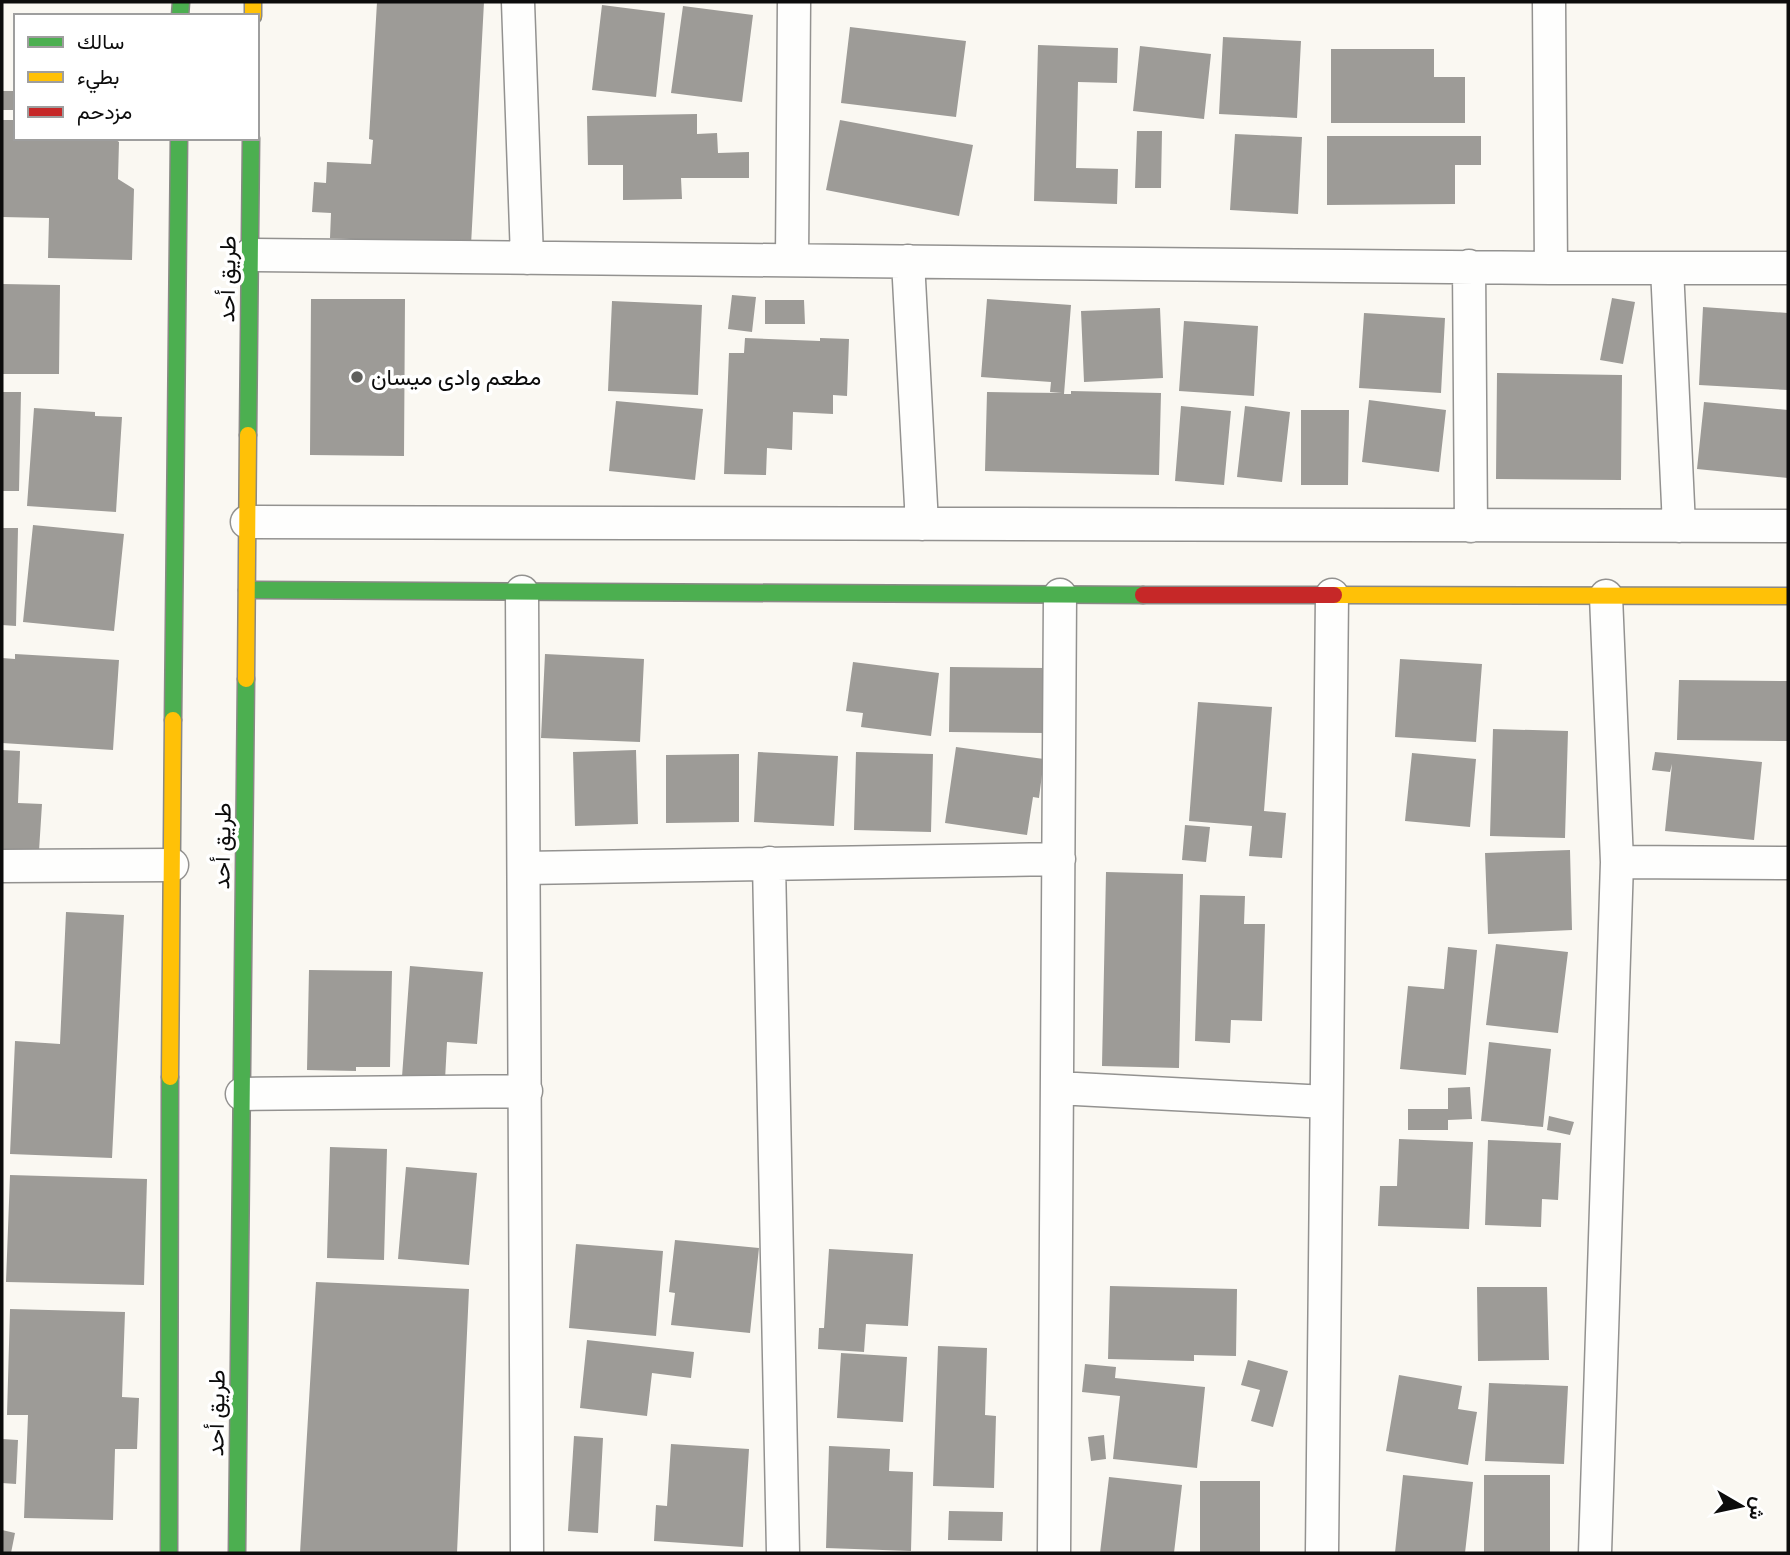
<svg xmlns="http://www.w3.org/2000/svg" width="1790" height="1555" font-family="'Zilla Slab',Vazirmatn,serif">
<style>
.building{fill:#9d9b97}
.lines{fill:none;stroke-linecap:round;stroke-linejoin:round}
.street-casing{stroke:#939290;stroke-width:35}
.fast-casing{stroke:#8a8986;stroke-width:19}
.slow-casing{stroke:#8a8986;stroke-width:19}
.jam-casing{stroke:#8a8986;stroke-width:19}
.street{stroke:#fefefd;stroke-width:32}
.fast{stroke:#4caf50;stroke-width:16}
.slow{stroke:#ffc107;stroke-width:16}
.jam{stroke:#c62828;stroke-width:16}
.poi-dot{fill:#5f5f5c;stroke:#fff;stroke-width:2.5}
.labels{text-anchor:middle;stroke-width:7;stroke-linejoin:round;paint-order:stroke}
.street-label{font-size:23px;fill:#0c0c0c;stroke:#fff}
.poi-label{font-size:23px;fill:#0c0c0c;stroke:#fff;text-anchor:start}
</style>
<rect width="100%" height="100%" fill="#faf8f2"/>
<!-- building -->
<path class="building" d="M377 2H484L471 245 330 238 331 213 312 212 314 182 326 183 327 162 371 164 373 140 369 139Z
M602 5 665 13 656 97 592 90Z
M683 6 753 15 742 102 671 93Z
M850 27 966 41 956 117 841 103Z
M1223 37 1301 41 1297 118 1219 114Z
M1038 45 1118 48 1117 83 1078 82 1076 168 1118 169 1117 204 1034 201Z
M1140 46 1211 54 1204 119 1133 111Z
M1331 49H1434V77H1465V123H1331Z
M2 91H16V110H2Z
M697 114V134L717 133 718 153 749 152V178H681L682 199 623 200V165H588L587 116Z
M2 120H16V138H113L119 142 118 179 134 189 132 260 48 258 49 218 2 217Z
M840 120 973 145 959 216 826 190Z
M1137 131H1162L1161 188H1135Z
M1235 134 1302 137 1298 214 1230 210Z
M1327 136H1481V165H1455V204L1327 205Z
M2 284 60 285 59 374H2Z
M732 295 756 297 752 332 728 329Z
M1612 298 1635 302 1623 364 1600 360Z
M311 299H405L404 456 310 455Z
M987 299 1071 305 1064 394H1071V391L1161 393 1159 475 985 471 987 392 1062 393 1050 392 1051 382 981 377Z
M765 300H804L805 324H765Z
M612 301 702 305 698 395 608 391Z
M1703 307 1788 313V390L1699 385Z
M1160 308 1163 378 1084 382 1081 311Z
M1364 313 1445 318 1441 393 1359 388Z
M1184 321 1258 326 1254 396 1179 391Z
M745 338 820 341V338L849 339 847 396 833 395V414L793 412 792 450 767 448 766 475 724 474 729 353H744Z
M1497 373 1622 375 1621 480 1496 479Z
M2 392H21L19 491H2Z
M1369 400 1446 410 1439 472 1362 462Z
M616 401 703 409 695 480 609 471Z
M1704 402 1788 410V478L1697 469Z
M1181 406 1231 411 1224 485 1175 481Z
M1245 406 1290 412 1282 482 1237 477Z
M34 408 95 412V416L122 417 116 512 27 506Z
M1301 410H1349L1348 485H1301Z
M33 525 124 534 114 631 23 622Z
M2 528H18L16 626 2 625Z
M15 654 119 660 113 750 2 743V658L15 659Z
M545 654 644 659 640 742 541 738Z
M1400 659 1482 664 1476 742 1395 737Z
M853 662 939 673 931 736 861 727 863 713 846 711Z
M950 667 1046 668 1045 733 949 732Z
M1679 680 1788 681V741L1677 740Z
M1198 702 1272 707 1264 811 1286 813 1282 858 1249 856 1252 826 1189 821Z
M1493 729 1568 731 1565 838 1490 836Z
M956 747 1044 759 1039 798 1033 797 1027 835 945 823Z
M2 750 20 751 18 803 42 804 39 851 2 850Z
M636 750 638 824 575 826 573 752Z
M758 752 838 756 834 826 754 822Z
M856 752 933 754 931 832 854 830Z
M1655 752 1762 762 1754 840 1665 831 1672 764 1670 772 1652 770Z
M1412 753 1476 759 1470 827 1405 821Z
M739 754V822L666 823V755Z
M1185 825 1210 827 1206 862 1182 860Z
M1570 850 1572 930 1488 934 1485 853Z
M1106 872 1183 874 1179 1068 1102 1066Z
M1200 895 1245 896 1244 924H1265L1262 1021 1231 1020 1230 1043 1195 1041Z
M66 912 124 915 112 1158 10 1154 15 1041 60 1044Z
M1496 944 1568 952 1558 1033 1486 1025Z
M1448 947 1477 950 1466 1075 1400 1069 1408 986 1444 989Z
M410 966 483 972 477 1044 447 1042 445 1080 402 1077Z
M309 970 392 971 390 1067H356V1071L307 1070Z
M1489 1042 1551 1049 1543 1127 1481 1121Z
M1470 1087 1472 1119 1448 1120V1130H1408V1109H1448V1088Z
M1549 1116 1574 1122 1570 1135 1547 1130Z
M1399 1139 1473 1142 1469 1229 1378 1226 1380 1186H1397Z
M1488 1140 1561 1143 1558 1200 1542 1199 1541 1227 1485 1225Z
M330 1147 387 1149 384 1260 327 1258Z
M406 1167 477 1173 469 1265 398 1259Z
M10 1175 147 1179 144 1285 6 1282Z
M675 1240 759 1248 750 1333 671 1325 675 1293 669 1292Z
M576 1244 663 1251 656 1336 569 1328Z
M829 1249 913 1254 908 1326 866 1324 864 1352 818 1349 819 1328H824Z
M316 1282 469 1289 457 1553H300Z
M1110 1286 1237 1289 1236 1356 1194 1355V1361L1108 1359Z
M1477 1287H1547L1549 1360 1478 1361Z
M10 1309 125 1312 122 1397 139 1398 137 1449H115L113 1520 24 1518 28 1415H7Z
M587 1340 694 1352 691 1378 652 1373 647 1416 580 1408Z
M938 1346 987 1348 985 1415 996 1416 994 1488 933 1486Z
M841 1353 907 1357 903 1422 837 1418Z
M1248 1360 1288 1371 1273 1427 1251 1421 1260 1390 1241 1385Z
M1085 1364 1116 1367 1115 1378 1205 1387 1197 1468 1113 1459 1120 1396 1082 1392Z
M1399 1375 1462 1386 1458 1409 1477 1412 1468 1465 1386 1451Z
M1489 1383 1568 1386 1564 1464 1485 1461Z
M1104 1435 1106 1459 1091 1461 1088 1437Z
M574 1436 603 1438 598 1533 568 1531Z
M2 1439 18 1440 16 1484 2 1483Z
M671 1444 749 1449 743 1547 654 1541 656 1505 667 1506Z
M829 1446 890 1449 889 1471 913 1472 911 1551 826 1548Z
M1403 1475 1473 1482 1465 1553H1395Z
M1484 1475H1550V1553H1484Z
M1109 1477 1182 1485 1174 1553H1100Z
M1200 1481H1260V1553H1200Z
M949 1511 1003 1512 1002 1541 948 1540Z
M2 1530 15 1533 11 1553 2 1552Z"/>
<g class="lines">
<defs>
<path id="street" d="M518 2 527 258
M1549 2 1551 268
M250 255 1551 268H1788
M792 260 794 2
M908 261 922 524
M1469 266 1471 526
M1667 268 1679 526
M247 522 1788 526
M522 592 527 1553
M1617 862 1788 863
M769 863 783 1553
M2 866 172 865
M524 868 1059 859
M1057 1088 1326 1102
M242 1094 526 1091
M1054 1553 1060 595
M1322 1553 1332 595
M1595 1553 1617 862 1606 596"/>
<path id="fast" d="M180 16 181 2
M248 435 251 138
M247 590 1143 595
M173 720 179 138
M169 1553 170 1077
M237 1553 246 679"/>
<path id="slow" d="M253 2V16
M1334 595 1788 596
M246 679 248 435
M170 1077 173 720"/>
<path id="jam" d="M1143 595H1334"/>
</defs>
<!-- street casing -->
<use href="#street" class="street-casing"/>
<!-- fast casing -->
<use href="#fast" class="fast-casing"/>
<!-- slow casing -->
<use href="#slow" class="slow-casing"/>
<!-- jam casing -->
<use href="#jam" class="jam-casing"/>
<!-- street -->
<use href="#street" class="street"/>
<!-- fast -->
<use href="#fast" class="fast"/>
<!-- slow -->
<use href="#slow" class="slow"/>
<!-- jam -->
<use href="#jam" class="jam"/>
</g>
<!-- markers -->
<circle class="poi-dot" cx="357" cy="377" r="7"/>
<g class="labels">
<!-- street labels -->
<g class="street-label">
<text transform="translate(227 279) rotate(-89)" y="8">طريق أحد</text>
<text transform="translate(222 846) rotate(-89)" y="8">طريق أحد</text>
<text transform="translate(216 1413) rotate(-89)" y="8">طريق أحد</text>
</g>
<!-- poi labels -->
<g class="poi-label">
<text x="371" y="385">مطعم وادى ميسان</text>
</g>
</g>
<!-- border -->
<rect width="1790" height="1555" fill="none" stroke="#0c0c0c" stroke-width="7"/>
<!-- legend -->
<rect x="14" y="14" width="245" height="126" fill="#ffffff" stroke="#9e9e9e" stroke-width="2"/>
<rect x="28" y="37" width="35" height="10" fill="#4caf50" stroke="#9e9e9e" stroke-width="2"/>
<text x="77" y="49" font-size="21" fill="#0c0c0c">سالك</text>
<rect x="28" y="72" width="35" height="10" fill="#ffc107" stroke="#9e9e9e" stroke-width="2"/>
<text x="77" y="84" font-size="21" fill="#0c0c0c">بطيء</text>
<rect x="28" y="107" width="35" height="10" fill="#c62828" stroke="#9e9e9e" stroke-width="2"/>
<text x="77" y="119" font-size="21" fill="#0c0c0c">مزدحم</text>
<!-- north arrow -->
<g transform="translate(1741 1506) rotate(99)" stroke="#ffffff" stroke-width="5" paint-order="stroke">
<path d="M0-5L12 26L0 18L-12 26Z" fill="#0c0c0c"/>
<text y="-10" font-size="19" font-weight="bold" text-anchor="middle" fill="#0c0c0c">ش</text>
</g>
</svg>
